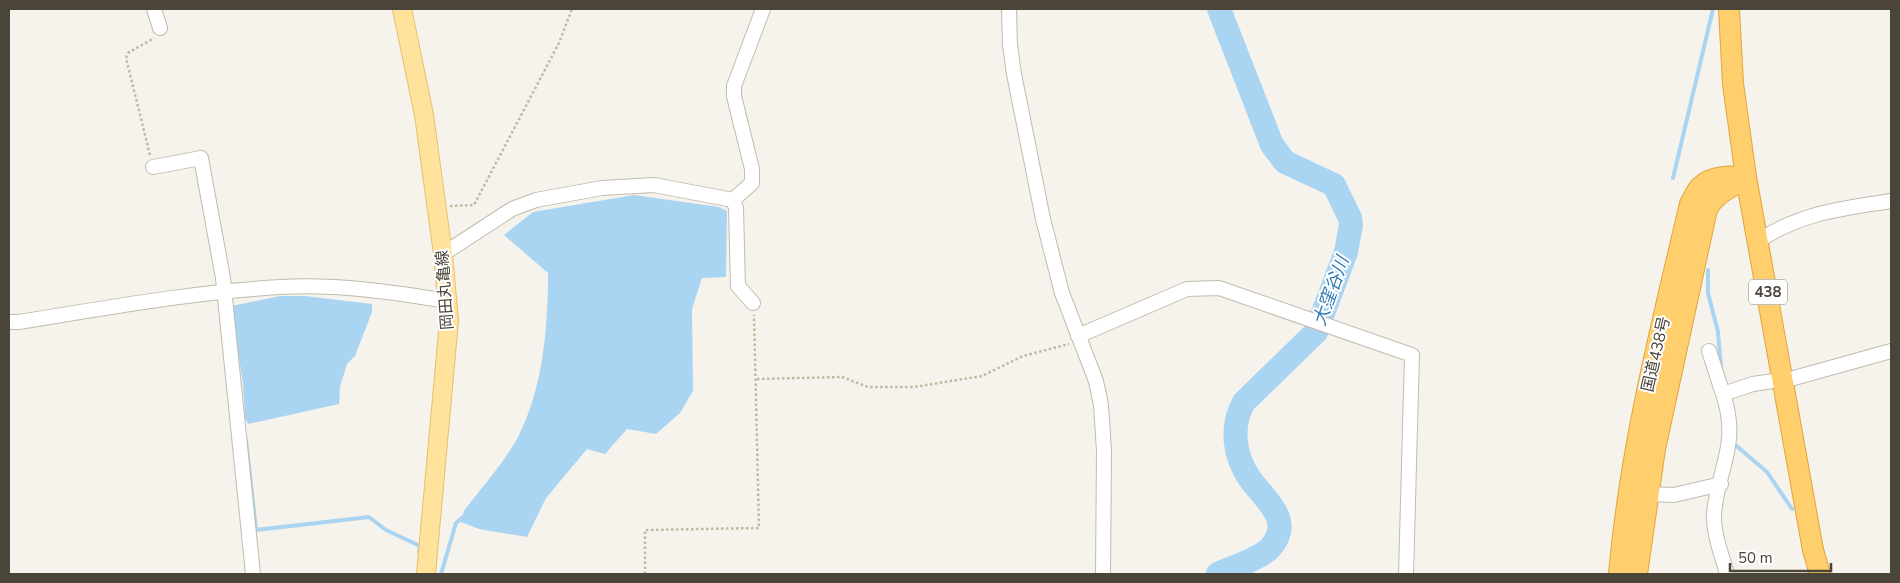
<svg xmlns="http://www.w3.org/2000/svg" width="1900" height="583" font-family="'Nunito Sans','Noto Sans JP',sans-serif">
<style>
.water{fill:#a9d4f2}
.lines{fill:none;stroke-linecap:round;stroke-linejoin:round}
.stream{stroke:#a9d4f2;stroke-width:4}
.river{stroke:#a9d4f2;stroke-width:24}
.minor-casing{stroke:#c2bbae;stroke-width:16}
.major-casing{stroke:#e6c16a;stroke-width:20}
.highway-casing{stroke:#e0a43c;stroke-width:22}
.path{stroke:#c4b79f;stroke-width:2.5;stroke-dasharray:2.5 2.5;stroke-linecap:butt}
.minor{stroke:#fff;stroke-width:14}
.major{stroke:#ffe39c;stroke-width:18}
.highway{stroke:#ffcf6e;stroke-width:20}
.labels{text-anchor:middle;stroke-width:4;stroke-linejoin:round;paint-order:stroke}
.shield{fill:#fff;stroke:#817c74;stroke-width:1}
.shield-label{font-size:15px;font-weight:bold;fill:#4b4439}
.street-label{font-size:16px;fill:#4b4439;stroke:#fff}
.water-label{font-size:18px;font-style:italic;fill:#2e7ab2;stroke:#fff}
</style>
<rect width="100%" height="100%" fill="#f6f3ec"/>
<!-- water -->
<path class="water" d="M634 195 719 207 727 211 726 277 702 278 692 309 693 391 680 413 656 434 627 429 605 454 587 449 546 498 527 537 479 529 461 522 464 511C481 488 505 462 518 437 543 388 548 328 548 273L504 235 533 212Z
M280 296H305L372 304V312L355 356 347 364 340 387 339 404 248 424 245 418 243 383 231 309 232 306Z"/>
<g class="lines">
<!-- stream -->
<path class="stream" d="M1673 178 1713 9
M1708 270V293L1718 332 1721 368
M246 440 256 530 369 517 386 530 420 546 419 552
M1733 443 1767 472 1792 509
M441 574 456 523 464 516"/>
<!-- river -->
<path class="river" d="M1218 574C1231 568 1261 558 1270 548 1295 521 1265 500 1250 479 1234 456 1230 427 1244 402L1316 332 1346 252 1351 225 1350 218 1334 185 1285 162 1272 145 1219 9"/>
<defs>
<path id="minor" d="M154 9 160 28
M1009 9 1010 45 1014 74 1043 219 1062 293 1096 381 1101 405 1104 451 1103 574
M153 167 201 158 223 278 253 574
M733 200 752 183V169L734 96V86L763 9
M733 200 736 208 738 286 753 303
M1758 241C1803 212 1840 209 1891 201
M443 254 512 209 536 200 602 188 654 185 733 200
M9 322H19C106 308 193 292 281 287 337 284 393 292 447 301
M1078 336 1187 289 1219 288 1412 355 1406 574
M1709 351 1723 394
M1647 494 1674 495 1721 484
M1727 574C1722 555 1713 534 1714 514 1718 467 1740 445 1723 394L1753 384 1794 378 1891 351"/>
<path id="major" d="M402 9 424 115 443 254 449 321 426 574"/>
<path id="highway" d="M1729 9 1733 84 1746 177 1813 550 1820 574
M1619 574C1630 448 1661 327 1690 204 1693 199 1696 191 1700 187 1712 175 1731 176 1746 177
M1637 574 1655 449 1707 209C1717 191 1731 189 1746 177"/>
</defs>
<!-- minor casing -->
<use href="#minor" class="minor-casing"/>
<!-- major casing -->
<use href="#major" class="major-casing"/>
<!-- highway casing -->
<use href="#highway" class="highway-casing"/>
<!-- path -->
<path class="path" d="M150 155 126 58 128 53 154 38
M450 206 474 205 559 43 572 9
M757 379 842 377 868 387H914L982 376 1023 356 1069 344
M645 574V530L759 528 754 315"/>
<!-- minor -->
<use href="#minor" class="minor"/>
<!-- major -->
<use href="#major" class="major"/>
<!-- highway -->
<use href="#highway" class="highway"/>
</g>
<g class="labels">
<!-- shield labels -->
<rect class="shield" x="1749" y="279.5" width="38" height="25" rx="4"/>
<g class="shield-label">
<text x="1768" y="297">438</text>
</g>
<!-- street labels -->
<g class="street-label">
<text transform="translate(444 290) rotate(-94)" y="6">岡田丸亀線</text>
<text transform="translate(1655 354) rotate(-77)" y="6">国道438号</text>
</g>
<!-- water labels -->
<g class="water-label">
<text transform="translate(1331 291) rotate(-70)" y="6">大窪谷川</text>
</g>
</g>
<!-- border -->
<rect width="1900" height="583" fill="none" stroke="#4b4439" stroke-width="20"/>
<!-- scale -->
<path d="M1730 563v8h101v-8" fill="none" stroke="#4b4439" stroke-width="2.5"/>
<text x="1738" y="563" font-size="15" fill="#4b4439" stroke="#ffffff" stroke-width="4" paint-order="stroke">50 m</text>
</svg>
